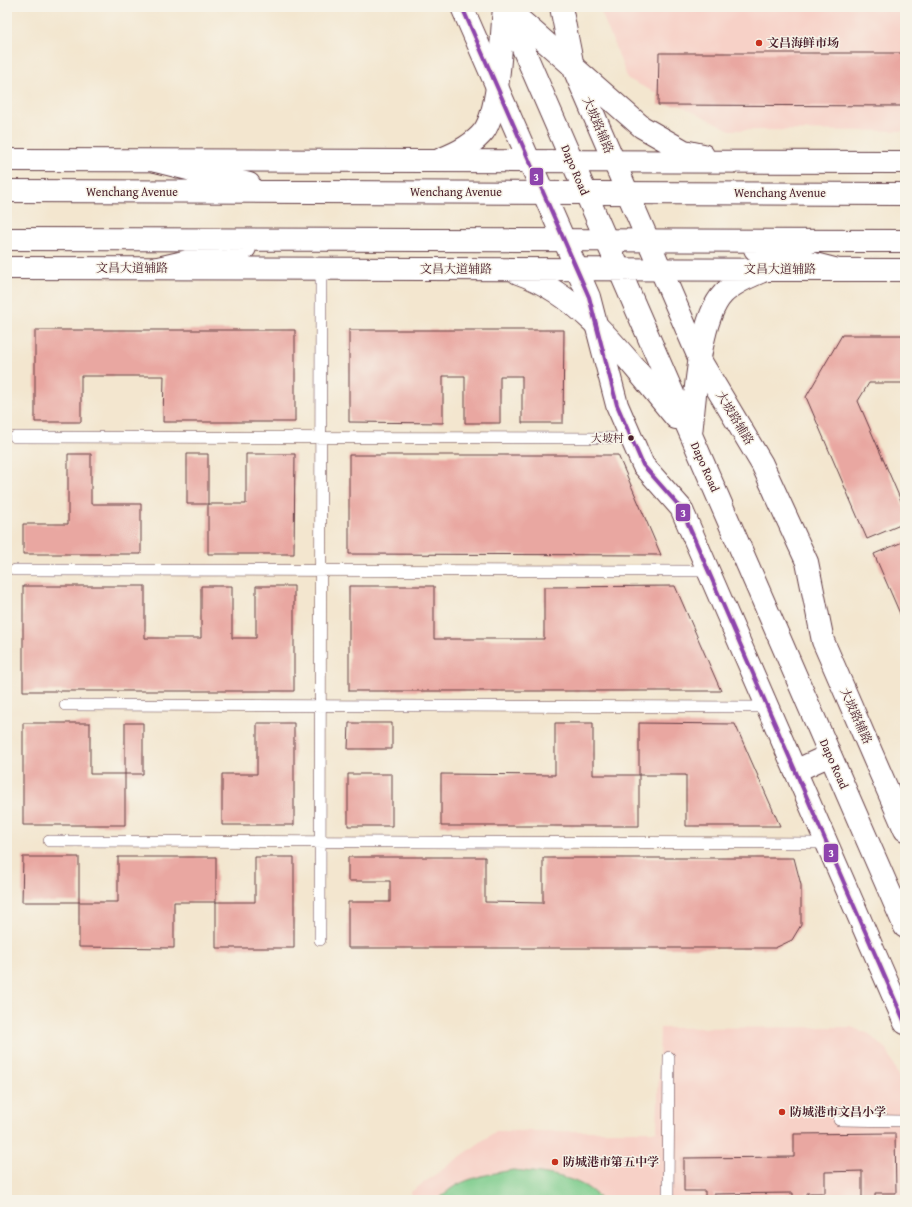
<svg xmlns="http://www.w3.org/2000/svg" width="912" height="1207" font-family="'Gentium Book Plus','Noto Serif SC',serif">
<style>
.built{fill:#f7d1c7}
.green{fill:#7dcc8c;stroke:#64765c}
.building{fill:#e9a7a1}
.lines{fill:none;stroke-linecap:round;stroke-linejoin:round}
.lane-casing{stroke:#633d44;stroke-width:12}
.street-casing{stroke:#633d44;stroke-width:24}
.secondary-casing{stroke:#633d44;stroke-width:24}
.primary-casing{stroke:#633d44;stroke-width:24}
.lane{stroke:#fff;stroke-width:11}
.street{stroke:#fff;stroke-width:22}
.secondary{stroke:#fff;stroke-width:22}
.primary{stroke:#fff;stroke-width:22}
.bus-1-casing{stroke:#f7f3e8;stroke-width:7}
.bus-1{stroke:#8e44ad;stroke-width:4}
.poi-dot{fill:#c8321e;stroke:#f7f3e8;stroke-width:1.5}
.bus-dot{fill:#4a1f2b;stroke:#f7f3e8;stroke-width:1.5}
.labels{text-anchor:middle;stroke-width:3;stroke-linejoin:round;paint-order:stroke}
.bus-label{font-size:11px;fill:#4a1f2b;stroke:#f7f3e8;text-anchor:end}
.poi-label{font-size:12px;font-weight:bold;fill:#4a1f2b;stroke:#f7f3e8;text-anchor:start}
.street-label{font-size:12px;fill:#4a1f2b;stroke:#f7f3e8}
.line-badge{stroke:#f7f3e8;stroke-width:1.5}
.badge-label{font-size:11px;text-anchor:middle;font-weight:bold;fill:#fff}
</style>
<rect width="100%" height="100%" fill="#f7f3e8"/>
<filter id="ink" filterUnits="userSpaceOnUse"><feTurbulence type="fractalNoise" baseFrequency=".025" numOctaves="2"/><feDisplacementMap in="SourceGraphic" scale="8" xChannelSelector="R" yChannelSelector="G"/><feConvolveMatrix kernelMatrix="1 2 1 2 8 2 1 2 1" color-interpolation-filters="sRGB"/></filter>
<filter id="wash" filterUnits="userSpaceOnUse"><feTurbulence type="fractalNoise" baseFrequency=".012" numOctaves="4" result="noise"/><feDisplacementMap in="SourceGraphic" scale="16" xChannelSelector="R" yChannelSelector="G"/><feGaussianBlur stdDeviation="0.9" result="paint"/><feColorMatrix in="noise" values="0 0 0 0 0 0 0 0 0 0 0 0 0 0 0 0 0 1.4 0 .05"/><feComposite in="paint" operator="in"/></filter>
<g filter="url(#wash)">
<rect width="100%" height="100%" fill="#f3e6cf"/>
<!-- built -->
<path class="built" d="M599 7H905V131L730 130 628 79Z
M851 1027 869 1034 887 1050 905 1092V1200H411V1192L496 1131H657L660 1028Z"/>
<!-- green -->
<path class="green" d="M513 1170C541 1173 582 1175 601 1200H439C454 1179 489 1174 513 1170Z"/>
<g id="blocks">
<!-- building -->
<path class="building" d="M659 53H905V106L658 105Z
M35 330H295V422H163L164 376H81V422H35Z
M349 330H564L563 423H522V376H500V423H465V376H443V423L349 422Z
M842 335H905V383H869L858 401 905 510V523L867 539 806 397Z
M68 454H91V504H141V554H23V524H68Z
M187 454H208V504H187Z
M246 454H295L294 554H208V504H246Z
M349 455H618L661 555 349 554Z
M905 541V625L874 554Z
M23 586H145V638H201V586H232V638H256V586H294V691H23Z
M349 586H434V639H544V587L675 586 721 691H349Z
M23 723H90V774H125V825H23Z
M125 723H143V774H125Z
M257 723H294V825H222V774H257Z
M349 723H392V749H348Z
M555 723H593V775H639V826H441V774L555 775Z
M639 723 735 724 780 826H686V775H639Z
M348 774H392V826H348Z
M23 857H79V902H22Z
M118 857H216V902H174V948L79 947V902H118Z
M255 857H294V948H216V902H255Z
M348 857H485V902L543 903V858H794L801 885V925L792 940 775 948H348V902H390V881H348Z
M895 1133 896 1193H875V1200H862V1171L825 1172V1193H807V1200H793V1193L714 1194V1200H705V1191H684V1158L794 1157V1134Z"/>
</g>
</g>
<g filter="url(#ink)">
<use href="#blocks" fill-opacity="0" stroke="#633d44" stroke-width="1"/>
<g class="lines">
<defs>
<path id="lane" d="M15 437 631 438
M15 570 708 571
M65 705 767 707
M49 841 826 843
M320 940 321 268
M839 1120 904 1121 905 1124
M668 1200 669 1057"/>
<path id="street" d="M462 7 589 297 617 405 643 465 681 508 905 1023
M561 7 573 67 700 360 762 464 807 562 823 641 905 830"/>
<path id="secondary" d="M505 7 905 927
M510 11 642 127 684 151 703 155
M441 159C457 153 473 145 484 131 500 108 501 38 504 8
M7 160 905 162
M7 268 905 270
M518 273C585 296 632 366 676 418
M691 434C695 399 699 319 723 294 734 283 749 277 763 271
M795 771 830 755"/>
<path id="primary" d="M156 161 249 184
M7 191 905 194
M7 239 905 241
M755 249 838 270
M158 268 245 248"/>
</defs>
<!-- lane casing -->
<use href="#lane" class="lane-casing"/>
<!-- street casing -->
<use href="#street" class="street-casing"/>
<!-- secondary casing -->
<use href="#secondary" class="secondary-casing"/>
<!-- primary casing -->
<use href="#primary" class="primary-casing"/>
<!-- lane -->
<use href="#lane" class="lane"/>
<!-- street -->
<use href="#street" class="street"/>
<!-- secondary -->
<use href="#secondary" class="secondary"/>
<!-- primary -->
<use href="#primary" class="primary"/>
<defs>
<path id="bus-1" d="M462 7 589 297 617 405 643 465 681 508 905 1023"/>
</defs>
<!-- bus-1 casing -->
<use href="#bus-1" class="bus-1-casing"/>
<!-- bus-1 -->
<use href="#bus-1" class="bus-1"/>
</g>
</g>
<!-- markers -->
<g class="poi-dot">
<circle cx="759" cy="43" r="4"/>
<circle cx="782" cy="1112" r="4"/>
<circle cx="555" cy="1162" r="4"/>
</g>
<circle class="bus-dot" cx="631" cy="438" r="3.5"/>
<g class="labels">
<!-- bus labels -->
<g class="bus-label">
<text x="624" y="442">大坡村</text>
</g>
<!-- poi labels -->
<g class="poi-label">
<text x="767" y="47">文昌海鲜市场</text>
<text x="790" y="1116">防城港市文昌小学</text>
<text x="563" y="1166">防城港市第五中学</text>
</g>
<!-- street labels -->
<g class="street-label">
<text transform="translate(598 125) rotate(67)" y="4">大坡路辅路</text>
<text transform="translate(575 170) rotate(67)" y="4">Dapo Road</text>
<text x="132" y="196">Wenchang Avenue</text>
<text x="456" y="196">Wenchang Avenue</text>
<text x="780" y="197">Wenchang Avenue</text>
<text x="132" y="272">文昌大道辅路</text>
<text x="456" y="273">文昌大道辅路</text>
<text x="780" y="273">文昌大道辅路</text>
<text transform="translate(735 418) rotate(59)" y="4">大坡路辅路</text>
<text transform="translate(705 467) rotate(66)" y="4">Dapo Road</text>
<text transform="translate(856 716) rotate(66)" y="4">大坡路辅路</text>
<text transform="translate(834 764) rotate(66)" y="4">Dapo Road</text>
</g>
</g>
<g class="line-badge">
<rect x="529" y="167" width="15" height="19" rx="4" fill="#8e44ad"/>
<rect x="675" y="503" width="16" height="19" rx="4" fill="#8e44ad"/>
<rect x="823" y="843" width="16" height="20" rx="4" fill="#8e44ad"/>
</g>
<g class="badge-label">
<text x="536" y="181">3</text>
<text x="683" y="517">3</text>
<text x="831" y="857">3</text>
</g>
<!-- margin -->
<rect width="912" height="1207" fill="none" stroke="#f7f3e8" stroke-width="24"/>
</svg>
